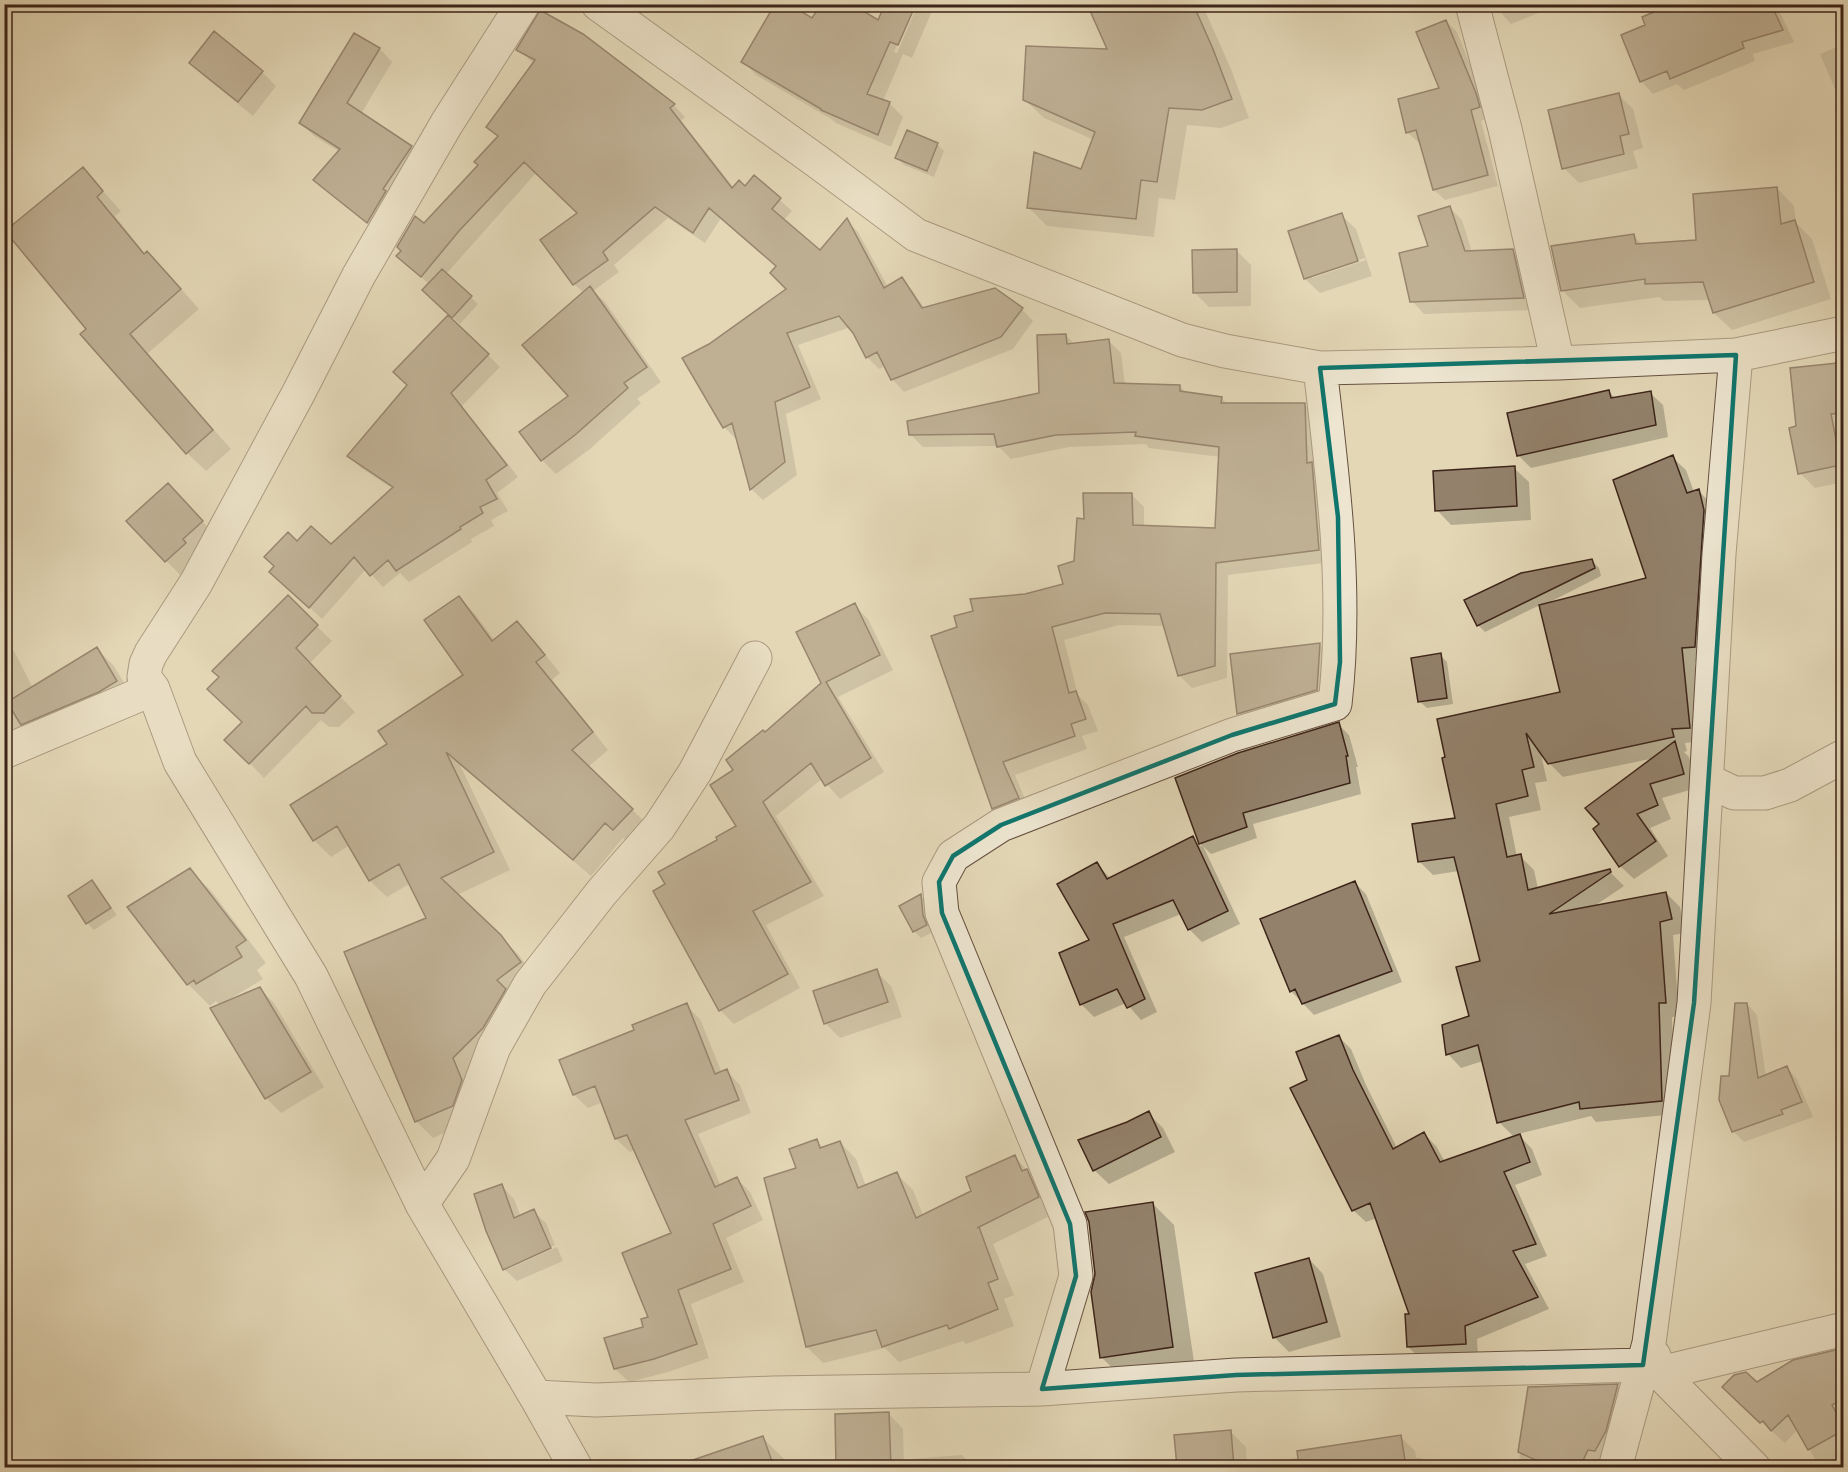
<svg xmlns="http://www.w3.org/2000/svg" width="1848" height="1472" font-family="Alegreya,serif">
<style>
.shadow{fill:#0003;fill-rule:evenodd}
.building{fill:#93816b;stroke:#3d2419;stroke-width:1.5}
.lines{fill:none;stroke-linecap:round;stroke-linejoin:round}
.street-casing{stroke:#665140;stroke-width:35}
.street{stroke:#ede5d0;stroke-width:33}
.marked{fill:none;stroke:#0f766e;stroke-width:4.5;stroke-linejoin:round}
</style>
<rect width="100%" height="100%" fill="#e3d7b6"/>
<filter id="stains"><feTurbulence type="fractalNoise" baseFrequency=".00333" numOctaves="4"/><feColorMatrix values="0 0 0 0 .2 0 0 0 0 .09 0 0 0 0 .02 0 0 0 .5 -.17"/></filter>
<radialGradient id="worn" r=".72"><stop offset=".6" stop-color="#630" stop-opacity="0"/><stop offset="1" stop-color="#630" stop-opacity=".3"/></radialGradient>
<!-- shadow -->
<path class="shadow" d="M914 4 894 52 897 53 918 4H935L912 58 903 54 883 101 890 104 903 117 891 147 836 123 831 119 756 75 743 61 813 20 879 22Z
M1088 4H1202L1231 69 1249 118 1221 128 1187 125 1175 200 1159 198 1154 237 1047 226 1029 208 1082 171 1094 140 1044 118 1025 100 1109 51Z
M1493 4H1560L1511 24Z
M1677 4H1776L1794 42 1753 54 1755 61 1684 90 1677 84 1653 94 1641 81 1647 26Z
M1446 21 1457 32 1486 105 1490 117 1481 121 1498 186 1445 200 1434 190 1421 142H1418L1407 132 1441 89Z
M355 35 380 49 392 62 361 114 411 147 424 160 381 235 316 180 340 152 314 136 301 123Z
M1844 44V110L1820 54Z
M518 49 674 105 685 117 681 121 734 188H745L754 177 792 211 783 221 820 252 847 221 858 232 888 287 902 279 913 291 925 309H1022L1033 321 1013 349 904 392 893 380 886 366 879 369 867 357 851 327 798 345 821 399 786 414 797 475 763 500 751 489 738 438 736 439 724 427 710 345 788 290 777 267 721 218 705 243 668 218 614 265 619 272 593 291 605 302 661 382 637 399 641 403 590 449 556 474 542 460 570 397 584 293 574 284 579 214 536 173 446 274 478 304 460 324 431 297 430 285 398 256 479 165 499 137 488 127 534 64Z
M191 63 262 72 276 86 253 116 205 77Z
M1618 94 1633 109 1643 148 1633 151 1638 168 1579 183 1564 168Z
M937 144 944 151 934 177 904 165 897 158Z
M83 169 121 211 115 216 146 255 148 253 166 272 199 309 147 354 231 449 206 471 187 453 88 329Z
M1777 188 1794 206 1796 223 1812 239 1831 299 1732 330 1714 313 1710 300 1664 301 1659 297 1580 308 1562 290 1634 236 1643 245 1698 241Z
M1450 208 1462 220 1472 252 1512 251 1525 263 1535 310 1424 314 1412 301 1430 247Z
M1341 215 1356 229 1372 276 1320 293 1305 279 1290 232ZM1365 258 1366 260 1312 278V275Z
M1236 250 1251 265V306L1209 307 1194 292Z
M1066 335 1075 345 1108 340 1121 353 1125 385 1180 386 1187 394 1222 398 1228 405H1305L1317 417 1331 562 1228 575 1227 678 1192 688 1179 675 1165 626 1119 625 1064 640 1078 695 1088 705 1098 731 1082 736 1087 749 1015 775 1030 811 1006 821 993 808 959 628 1025 595 1065 585 1075 563 1086 520 1131 494 1144 507V527L1216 529 1220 457 1149 448 1146 444 1069 447 1011 459 998 446 923 447 910 434 1041 394Z
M488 355 500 367 462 406 518 477 497 493 508 511 491 520 494 526 471 539 472 542 409 582 400 573 383 587 366 569 322 619 283 583 298 543 331 546 393 489 361 468 349 456Z
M1835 381 1844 424V482L1815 488 1800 473 1797 427Z
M1609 392 1616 399 1650 393 1663 405 1668 437 1531 468 1519 456 1509 414Z
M1672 457 1686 470 1694 492 1699 491 1712 505 1708 661 1695 662 1703 741 1685 743 1687 751 1684 752 1689 757 1697 788 1662 798 1671 819 1650 828 1668 856 1634 879 1620 866 1595 829 1655 758 1563 777 1549 763 1540 750 1547 781 1535 783 1541 810 1509 817 1517 857 1520 856 1534 870 1538 889 1609 871 1624 886 1593 907 1666 893 1680 907 1685 933 1673 935 1679 1016 1672 1017 1675 1114 1596 1122 1591 1116 1518 1134 1532 1149 1542 1175 1515 1185 1547 1256 1525 1264 1549 1309 1477 1339 1478 1356 1421 1359 1408 1347 1411 1315 1377 1218 1366 1222 1353 1210 1309 1081 1339 1037 1351 1049 1366 1085 1397 1148 1424 1134 1436 1146 1445 1162 1515 1138 1499 1122 1483 1061 1461 1068 1448 1054 1471 1017 1482 962 1459 871 1433 875 1419 861 1457 819 1444 759 1562 693 1540 605 1485 632 1478 625 1592 561 1599 568 1601 576 1544 605 1648 579Z
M1514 468 1529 482 1531 520 1451 525 1437 510Z
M182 500 216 536 181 576 128 521Z
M288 598 332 641 309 664 355 712 339 727H329L321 720 264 778 227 740 244 722Z
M459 598 475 614 495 641 517 623 534 640 560 673 552 680 608 750 588 767 649 826 630 845 623 838 591 876 460 765 510 870 457 895 518 954 537 980 469 1122 433 1138 416 1121 428 919 411 883 387 897 370 881 350 845 331 857 314 840 292 806 389 745 465 675Z
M854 605 868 619 893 670 838 697 884 772 840 799 822 779 776 816 824 896 766 925 800 988 734 1024 720 1010 667 884 738 826 736 770 765 734 823 683Z
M4 642 14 651 33 688 97 649 114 666 133 698 4 738Z
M1320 645 1335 659 1332 704 1253 728 1239 713 1232 655Z
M1440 655 1447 662 1453 704 1427 708 1419 701Z
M1338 724 1349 735 1358 767H1356L1361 794 1253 824 1257 838 1211 854 1203 846 1240 924 1202 942 1189 929 1181 914 1124 937 1157 1012 1141 1020 1126 1003 1094 1017 1081 1004 1091 941 1097 864 1111 879 1192 838 1202 847 1177 779Z
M190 870 212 892 266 963 257 970 263 979 230 999 231 1001 260 989 274 1003 324 1087 281 1113 266 1098 212 1008 219 1005 216 1001 210 1006 188 984Z
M92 882 117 915 94 930 87 923 70 897Z
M1355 883 1366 894 1402 982 1314 1015 1291 991Z
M921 896 928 903 933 932 921 938 914 931Z
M876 971 891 986 902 1017 840 1038 825 1023Z
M1747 1004 1757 1015 1766 1077 1787 1068 1797 1079 1813 1117 1744 1142 1733 1131 1730 1078Z
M686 1005 700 1019 722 1073 727 1071 740 1085 751 1113 698 1134 721 1186 737 1179 750 1192 763 1220 726 1238 744 1282 691 1304 709 1358 668 1372 629 1382 615 1369 645 1328 673 1234 635 1150 630 1152 616 1139 603 1102 588 1108 574 1095 561 1061 636 1031Z
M1148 1113 1163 1128 1175 1152 1109 1184 1094 1170 1128 1123Z
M816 1141 824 1148 840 1142 856 1159 866 1186 897 1174 913 1190 923 1215 973 1191 1015 1157 1043 1187 1054 1214 993 1244 1014 1295 1004 1299 1014 1326 966 1344 963 1341 899 1362 885 1348 823 1363 807 1347 798 1169Z
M502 1186 514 1199 521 1217 533 1211 546 1223 555 1245 508 1266V1269L557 1247 563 1261 517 1281 504 1269Z
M1152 1203 1174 1225 1195 1369 1124 1379 1101 1357 1096 1274Z
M1309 1259 1323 1274 1341 1337 1289 1352 1274 1337Z
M1844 1350V1468H1813L1817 1463 1798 1429 1785 1443 1736 1400 1756 1384Z
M1618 1386 1629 1397 1597 1468H1518L1529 1388Z
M889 1414 903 1429 904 1468H838L836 1416Z
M1231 1432 1246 1447 1247 1464 1323 1455 1400 1436 1415 1451 1416 1458H1421L1430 1468H1178L1176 1437Z
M762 1437 784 1459 787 1468H708L724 1462Z
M962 1455 974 1468H912L911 1459Z"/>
<!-- building -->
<path class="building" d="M775 4H789L812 18 821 4H852L878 20 885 4H916L898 45 890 42 867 94 890 102 878 135 821 110V109L741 62Z
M1087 4H1193L1213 49 1232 99 1202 110 1169 108 1157 182 1141 180 1136 219 1027 208 1034 152 1081 169 1095 132 1023 100 1026 46 1107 49Z
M1673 4H1771L1783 30 1742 42 1744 48 1670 79 1667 71 1640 82 1621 35 1645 25 1642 17Z
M540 10 583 34 675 104 670 108 732 188 739 180 745 186 754 175 781 198 772 209 820 250 847 218 884 288 902 277 922 308 995 288 1023 308 1001 337 891 380 877 352 866 358 853 333 839 316 787 333 810 387 775 402 785 462 750 490 732 423 723 428 682 358 709 344 786 289 770 273 776 266 709 208 693 233 655 207 603 252 608 260 573 285 540 240 577 213 524 162 459 231 421 277 396 256 401 251 397 247 415 216 424 223 478 165 474 162 498 136 486 127 535 60 516 50Z
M1446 20 1476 93 1480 107 1471 110 1488 175 1433 190 1416 130 1406 133 1398 99 1439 88 1416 32Z
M214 31 263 71 238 102 189 63Z
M354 33 380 48 347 103 412 146 383 189 386 191 367 223 313 180 340 149 299 123Z
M1619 93 1629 134 1620 136 1624 154 1562 169 1548 110Z
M907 130 938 143 927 171 895 158Z
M83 167 103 191 97 197 144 254 147 251 181 289 130 334 213 430 186 454 80 334 86 329 5 231Z
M1777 187 1781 224 1795 220 1814 282 1713 313 1703 282 1645 284V279L1561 291 1551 246 1634 234 1636 244 1696 240 1693 194Z
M1450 206 1465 251 1513 249 1524 298 1410 302 1399 253 1428 246 1418 216Z
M1342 213 1358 261 1304 279 1288 231Z
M1237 249V292L1193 293 1192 250Z
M442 269 472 296 452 318 422 290Z
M590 286 647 367 624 383 628 388 575 435 541 461 519 432 568 396 522 345Z
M448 315 489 354 451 393 507 465 486 480 497 499 480 507 483 513 460 527 461 529 396 571 388 560 370 576 354 557 309 608 269 572 274 566 264 557 288 532 297 541 311 526 331 544 393 487 347 456 407 385 393 372Z
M1066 334 1067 344 1109 339 1114 383 1180 385V391L1222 397 1221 403H1305L1307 463 1312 462 1319 550 1216 563 1215 666 1178 676 1160 614 1105 613 1052 627 1069 693 1076 691 1086 719 1071 724 1075 736 1003 762 1019 798 992 809 931 636 957 627 954 616 973 611 970 599 1025 594 1063 584 1058 566 1074 561 1077 518 1084 519 1083 493H1132L1133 525 1215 528 1219 447 1135 436 1136 432 1056 435 997 447 994 434 909 435 907 421 1039 393 1037 335Z
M1837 363 1842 413 1831 414 1841 465 1798 474 1789 428 1796 426 1790 368Z
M1609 390 1611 398 1651 391 1656 425 1517 456 1507 413Z
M1673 455 1687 493 1699 489 1704 510 1695 647 1682 648 1690 728 1672 729 1674 737 1548 764 1526 733 1534 767 1522 770 1528 796 1496 804 1507 857 1521 854 1528 890 1610 869 1611 872 1549 914 1666 892 1672 919 1660 922 1666 1003H1659L1662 1101 1580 1109 1579 1102 1497 1123 1478 1045 1446 1055 1442 1025 1469 1016 1456 967 1480 961 1454 857 1418 862 1412 824 1455 818 1442 758 1445 757 1437 719 1560 692 1539 605 1646 578 1613 480Z
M1515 466 1517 506 1435 511 1433 471Z
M168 483 203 521 183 539 186 543 165 562 126 521Z
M1592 559 1595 568 1477 626 1464 600 1521 573Z
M288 595 318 625 296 648 341 696 324 713H312L306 706 249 764 224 740 242 722 207 689 219 677 212 671Z
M459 596 492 641 517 621 545 655 536 662 593 732 572 750 633 809 613 830 605 823 573 860 446 752 494 852 441 878 501 935 521 962 497 980 506 989 483 1028 453 1058 462 1080 453 1106 415 1122 344 952 426 918 399 864 369 881 337 826 313 841 290 805 387 744 378 731 463 675 424 620Z
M855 603 880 655 826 682 871 758 825 786 811 763 763 802 811 882 753 911 788 974 719 1011 653 891 665 884 658 872 717 840 716 837 736 826 710 785 733 770 726 760 763 730 765 732 821 683 796 632Z
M1320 643 1317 690 1237 714 1230 654Z
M97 647 117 681 99 692 21 725 7 702Z
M1441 653 1447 698 1418 702 1411 658Z
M1339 722 1348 756H1346L1350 783 1243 813 1247 827 1199 844 1175 778 1238 753Z
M1675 741 1684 774 1650 784 1658 805 1637 814 1656 841 1619 867 1593 829 1599 824 1585 808Z
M1193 836 1228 911 1188 930 1173 900 1113 924 1145 999 1127 1008 1117 989 1080 1005 1059 953 1089 940 1057 884 1097 862 1107 879Z
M190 868 246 940 236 947 242 957 196 984 194 980 187 985 127 907Z
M92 880 111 908 86 924 68 896Z
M1355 881 1392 971 1302 1004 1295 989 1290 992 1260 919Z
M921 894 923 915 927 925 913 932 899 906Z
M877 969 888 1002 824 1024 813 991Z
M260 987 311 1072 265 1099 210 1008Z
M687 1003 715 1074 727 1069 739 1100 685 1120 715 1187 737 1177 751 1206 713 1224 731 1269 678 1290 697 1344 654 1359 614 1369 604 1338 643 1327 641 1319 648 1317 622 1253 671 1233 627 1135 615 1139 595 1086 573 1095 559 1060 634 1030 632 1025Z
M1735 1003H1747L1758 1078 1787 1066 1802 1102 1781 1110 1783 1114 1732 1132 1719 1100 1721 1076H1729Z
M1339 1035 1353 1070 1393 1149 1424 1132 1440 1162 1520 1134 1530 1162 1504 1172 1536 1244 1513 1251 1538 1297 1465 1326 1466 1344 1407 1347 1405 1314H1409L1370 1203 1352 1211 1290 1088 1307 1080 1296 1052Z
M1149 1111 1161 1137 1093 1171 1078 1140 1127 1122Z
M817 1139 820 1148 840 1141 858 1188 897 1172 916 1218 971 1191 966 1177 1015 1155 1022 1171 1027 1169 1039 1197 977 1228 979 1227 998 1279 988 1283 998 1309 949 1329 947 1325 882 1347 876 1330 806 1347 764 1178 796 1168 789 1149Z
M502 1184 514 1218 534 1209 551 1248 503 1270 486 1231 474 1194Z
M1153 1202 1173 1347 1100 1358 1091 1292 1095 1274 1089 1222 1085 1212Z
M1309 1258 1327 1322 1273 1338 1255 1273Z
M1844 1348V1399L1832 1405 1844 1427V1430L1808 1450 1788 1415 1771 1431 1763 1421 1760 1423 1722 1387 1734 1375 1746 1372 1757 1382 1793 1360Z
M1618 1384 1606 1431 1595 1451 1588 1450 1580 1467H1551L1518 1452 1528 1387Z
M889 1412 891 1467H836L835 1414Z
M1231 1430 1234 1467H1177L1174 1435Z
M1401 1435 1406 1467H1299L1297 1451Z
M763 1436 774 1467H685L684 1463Z"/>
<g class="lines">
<defs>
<path id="street" d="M523 4 447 123 359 275 298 394 196 583 151 653 146 664 144 677 153 689 180 762 311 976 422 1204 536 1397 596 1400 773 1393 1042 1389 1236 1375 1643 1365
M598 4 818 162 916 235 1182 340 1225 351 1320 368 1558 363 1736 355 1844 333
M1472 4 1505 129 1558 363
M4 752 153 689
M1707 780 1734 793H1765L1790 785 1844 756
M422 1204 453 1159 494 1047 530 984 602 892 659 827 695 772 755 658
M1654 1356 1660 1373 1754 1468
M1660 1373 1844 1329
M1042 1389 1076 1276 1070 1224 942 913 939 882 953 856 1001 825 1232 735 1335 704C1348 592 1333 479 1320 368
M536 1397 576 1468
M1615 1468 1649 1343 1694 1003 1719 554 1736 355"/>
</defs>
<!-- street casing -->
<use href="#street" class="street-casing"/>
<!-- street -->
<use href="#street" class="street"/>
</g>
<!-- marked area -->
<path d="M0 0H1848V1472H0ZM1736 355 1694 1003 1643 1365 1236 1375 1042 1389 1076 1276 1070 1224 942 913 939 882 953 856 1001 825 1232 735 1335 704 1340 662 1338 517 1320 368Z" fill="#e3d7b6" fill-opacity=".55" fill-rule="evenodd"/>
<path class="marked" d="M1736 355 1694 1003 1643 1365 1236 1375 1042 1389 1076 1276 1070 1224 942 913 939 882 953 856 1001 825 1232 735 1335 704 1340 662 1338 517 1320 368Z"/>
<!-- margin -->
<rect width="1848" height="1472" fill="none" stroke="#e3d7b6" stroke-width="24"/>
<rect x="6" y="6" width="1836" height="1460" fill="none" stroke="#3d2419" stroke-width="3"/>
<rect x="12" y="12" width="1824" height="1448" fill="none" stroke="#3d2419" stroke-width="1.5"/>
<rect width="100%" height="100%" filter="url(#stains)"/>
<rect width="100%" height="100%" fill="url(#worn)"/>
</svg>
